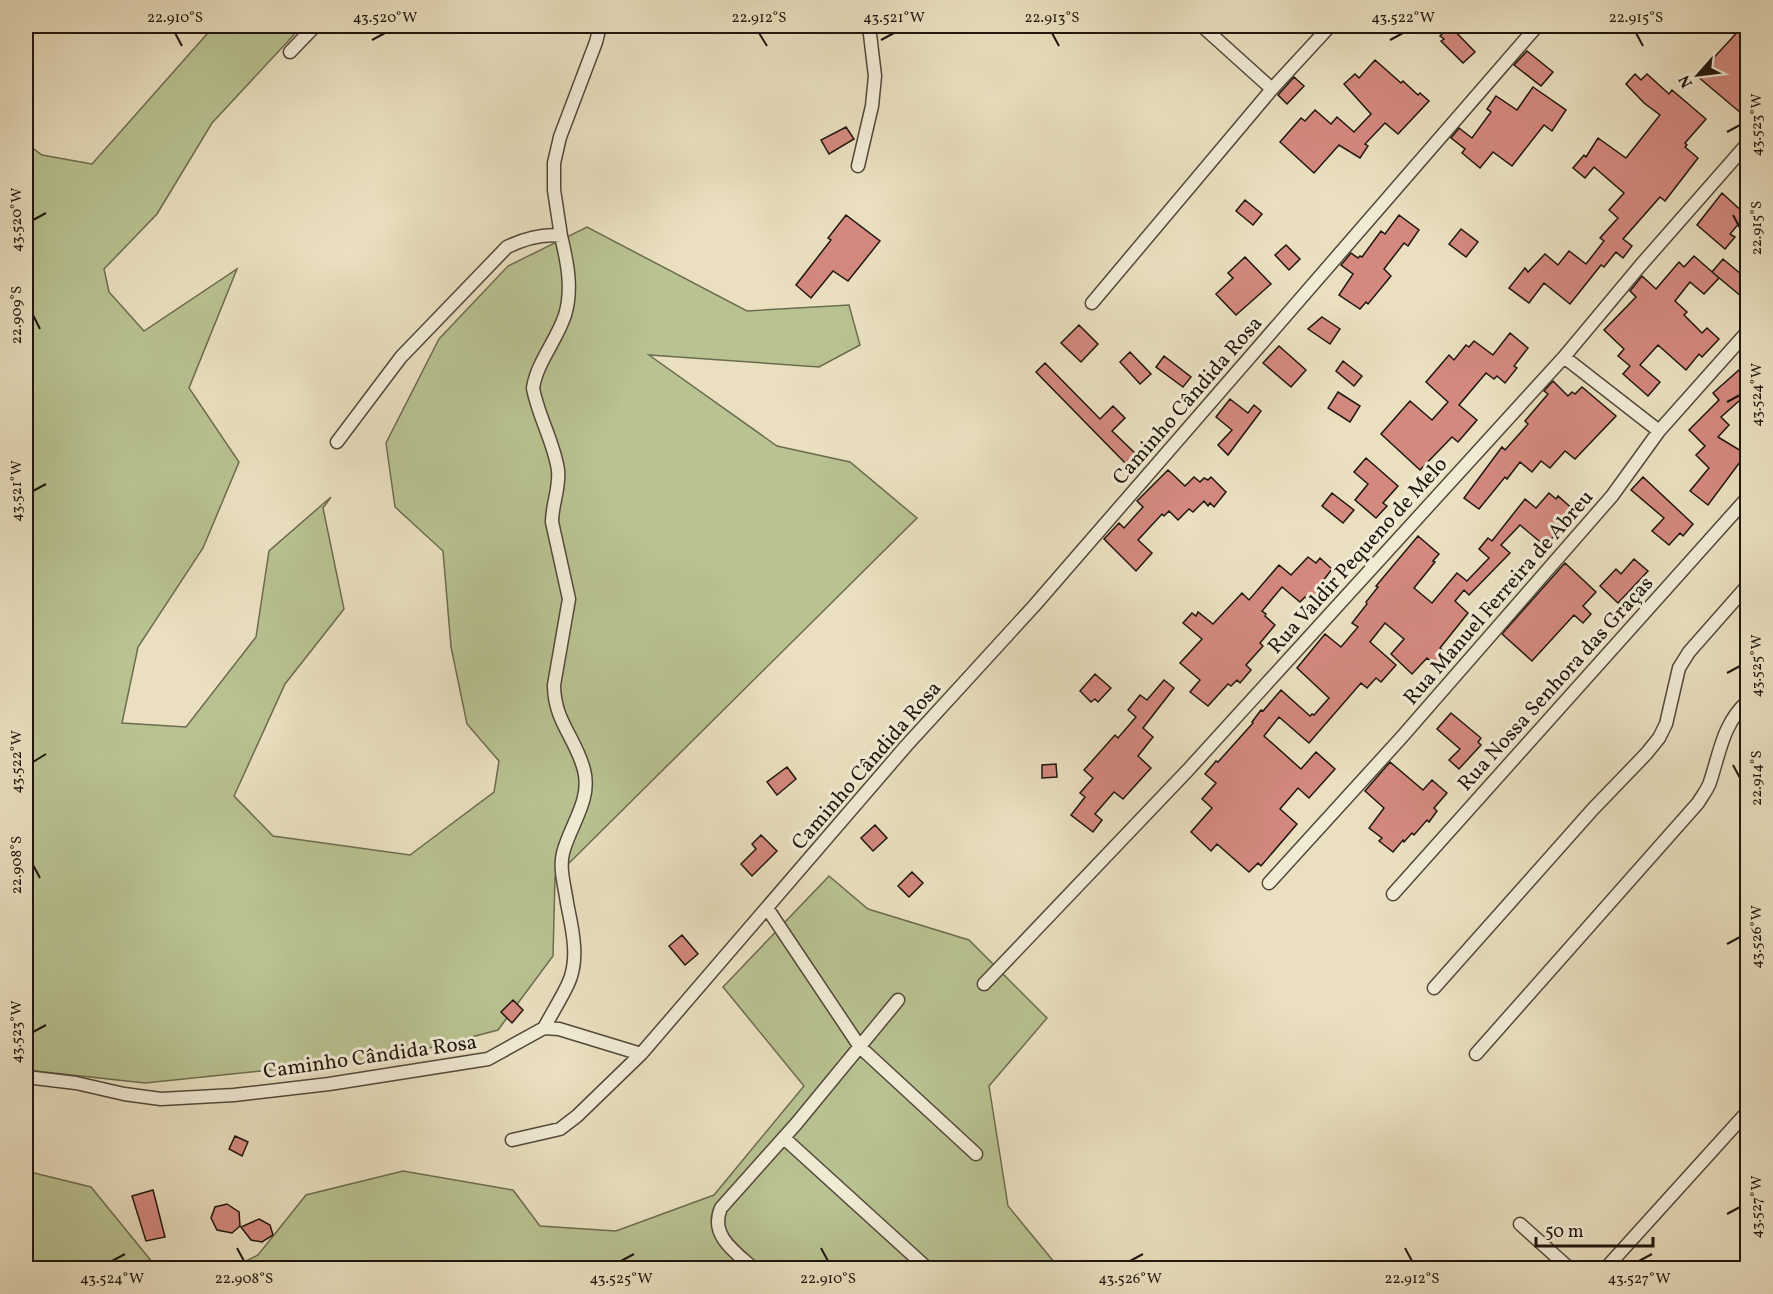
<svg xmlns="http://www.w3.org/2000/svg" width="1773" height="1294" font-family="Vollkorn,serif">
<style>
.green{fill:#b9c291;stroke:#6c6c50;stroke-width:1.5}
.building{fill:#d4897f;stroke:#20160e;stroke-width:1.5}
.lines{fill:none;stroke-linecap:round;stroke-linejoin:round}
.minor-casing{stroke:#52483a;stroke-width:15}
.minor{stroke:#f1ebd6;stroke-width:12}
.ticks{fill:none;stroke:#20160e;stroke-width:2}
.labels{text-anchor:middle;stroke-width:6;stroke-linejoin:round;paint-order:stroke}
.street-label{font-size:21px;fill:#20160e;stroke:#f1ebd6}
.neatline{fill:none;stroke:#20160e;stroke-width:2}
.ticks-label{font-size:15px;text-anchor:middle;fill:#20160e}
</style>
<rect width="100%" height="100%" fill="#eae0c0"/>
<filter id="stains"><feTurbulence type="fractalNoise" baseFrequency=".00333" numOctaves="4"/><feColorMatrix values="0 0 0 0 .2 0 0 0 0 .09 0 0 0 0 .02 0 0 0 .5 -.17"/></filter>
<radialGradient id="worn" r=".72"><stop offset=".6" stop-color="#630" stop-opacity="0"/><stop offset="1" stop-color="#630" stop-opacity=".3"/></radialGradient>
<!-- green -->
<path class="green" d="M214 26H302L212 123 157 214 104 269 109 292 144 331 237 269 189 388 239 462 203 548 138 647 122 723 186 727 256 637 269 551 331 497 323 508 344 609 285 684 234 796 273 836 410 855 494 792 499 761 467 724 451 647 443 551 395 507 386 443 439 339 508 266 587 227 747 311 849 305 860 345 819 367 649 355 777 446 850 462 917 518 555 877 553 956 498 1030 395 1057 145 1083 26 1070V143L42 155 92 164Z
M829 876 868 909 969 940 1047 1018 989 1086 1008 1206 1059 1268H232L258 1255 306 1195 403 1171 513 1190 540 1226 616 1231 714 1195 804 1086 723 987Z
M26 1171 91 1187 157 1268H26Z"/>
<!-- building -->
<path class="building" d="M1450 26 1475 52 1463 63 1441 41 1444 39 1440 36Z
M1743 26H1748V119L1697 76Z
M1527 51 1553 72 1541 86 1514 65Z
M1375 60 1401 83 1403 81 1418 95 1420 93 1429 101 1398 134 1385 123 1365 144 1368 146 1360 158 1339 145 1314 173 1280 142 1301 118 1305 121 1315 110 1331 124 1337 117 1354 132 1371 114 1344 84 1355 74 1359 78Z
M1635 74 1641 80 1647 74 1669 94 1672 90 1706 119 1685 143 1687 145 1685 147 1698 158 1665 201 1660 197 1623 239 1632 246 1623 258 1616 252 1604 267 1601 265 1570 304 1544 283 1529 303 1509 288 1525 268 1528 272 1545 254 1558 265 1569 251 1586 264 1604 241 1600 238 1618 218 1609 210 1624 193 1594 167 1585 178 1573 168 1584 155 1586 157 1598 138 1626 158 1660 115 1644 103 1626 84Z
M1294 77 1304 86 1287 104 1278 95Z
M1533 87 1566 110 1552 131 1544 125 1512 166 1493 152 1480 168 1462 153 1465 149 1451 138 1459 128 1472 138 1491 112 1487 109 1496 96 1517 110Z
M846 127 854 139 829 154 821 140Z
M1722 193 1746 215 1730 234 1735 237 1725 249 1697 225Z
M1245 200 1262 214 1253 225 1236 211Z
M846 215 880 241 848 281 833 271 811 298 796 285 831 240 828 238Z
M1399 215 1419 230 1408 246 1404 243 1384 269 1391 276 1368 304 1366 302 1360 309 1339 295 1353 274 1341 265 1351 253 1358 258 1360 256 1362 257 1381 231 1385 234Z
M1461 229 1478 242 1466 257 1449 244Z
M1286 245 1300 259 1289 270 1275 255Z
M1694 256 1719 278 1704 294 1690 282 1675 301 1687 312 1684 315 1702 333 1707 328 1719 339 1702 357 1699 354 1686 370 1658 345 1640 365 1660 382 1648 396 1623 374 1630 366 1618 356 1624 349 1604 330 1636 297 1630 291 1642 276 1656 289 1679 262 1684 267Z
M1245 257 1271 284 1236 315 1216 294 1233 278 1228 273Z
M1723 259 1748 280V302L1712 272Z
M1322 317 1340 329 1330 344 1308 329Z
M1079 325 1098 344 1081 362 1061 343Z
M1510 333 1528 348 1514 366 1517 368 1505 383 1497 376 1494 379 1486 373 1459 405 1477 420 1458 442 1452 437 1420 470 1381 434 1410 401 1432 420 1448 402 1426 382 1449 355 1454 360 1466 345 1469 347 1474 341 1493 355Z
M1279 346 1306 370 1291 387 1263 363Z
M1130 352 1151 374 1140 384 1120 362Z
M1164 356 1191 377 1183 387 1156 367Z
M1343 361 1362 376 1354 386 1336 371Z
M1748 362V393L1721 417 1729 425 1718 437 1746 454 1708 505 1690 491 1709 468 1696 455 1705 446 1689 430 1719 400 1713 393Z
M1045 363 1100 419 1113 406 1125 418 1112 431 1138 456 1128 466 1036 372Z
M1553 381 1568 396 1572 392 1575 394 1582 387 1616 416 1575 459 1565 451 1550 468 1541 461 1532 472 1520 462 1507 479 1505 477 1479 509 1464 498 1502 447 1505 450 1528 424 1525 421 1548 394 1544 391Z
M1338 392 1360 406 1350 422 1328 408Z
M1230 399 1248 413 1254 405 1261 411 1228 455 1218 445 1232 430 1216 417Z
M1366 458 1398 486 1383 503 1387 506 1376 518 1355 500 1368 484 1354 472Z
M1168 470 1185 486 1194 477 1200 482 1204 478 1208 480 1211 477 1226 492 1214 507 1210 503 1208 506 1204 501 1193 512 1189 509 1178 520 1169 511 1164 516 1162 514 1138 540 1152 553 1136 571 1104 539 1119 523 1124 528 1143 507 1137 501Z
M1643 477 1693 524 1683 536 1680 533 1669 545 1652 531 1664 518 1631 490Z
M1332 493 1354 510 1343 523 1322 506Z
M1549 493 1556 499 1558 496 1576 512 1570 518 1572 520 1563 531 1560 529 1545 546 1520 525 1501 545 1510 553 1469 595 1464 590 1455 601 1468 613 1440 648 1442 650 1440 652 1444 656 1435 665 1427 658 1412 674 1391 654 1404 639 1385 623 1370 642 1396 665 1381 682 1376 678 1367 688 1361 683 1309 743 1279 717 1264 736 1301 769 1316 752 1335 769 1309 798 1298 788 1280 809 1297 824 1261 866 1258 863 1249 872 1217 844 1211 851 1191 832 1212 808 1202 799 1216 783 1205 774 1216 761 1218 762 1253 723 1252 722 1261 710 1263 711 1281 690 1310 716 1312 714 1314 715 1329 698 1297 668 1325 634 1341 647 1358 627 1352 623 1367 604 1366 602 1378 587 1376 586 1418 536 1439 554 1433 561 1435 562 1414 588 1432 603 1457 573 1467 581 1489 558 1479 549 1488 538 1492 541 1525 499 1536 508Z
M1308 557 1316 563 1320 558 1332 569 1316 590 1321 594 1313 604 1305 597 1300 602 1282 587 1262 611 1266 614 1265 616 1275 625 1260 643 1263 646 1246 665 1251 670 1240 683 1237 680 1231 686 1228 684 1208 706 1190 692 1200 680 1180 663 1202 639 1183 623 1192 613 1196 616 1198 612 1213 624 1242 593 1249 600 1279 565 1291 575Z
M1634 559 1648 571 1618 603 1600 586 1616 569 1621 574Z
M1565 563 1596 592 1583 606 1591 614 1583 623 1574 615 1532 661 1502 634Z
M1095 674 1111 688 1098 702 1095 699 1091 702 1080 691Z
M1164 680 1174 688 1143 728 1153 737 1138 756 1151 768 1123 799 1114 792 1095 814 1102 820 1093 832 1071 815 1085 797 1080 793 1093 778 1084 770 1115 735 1118 738 1136 717 1128 710 1140 695 1147 700Z
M1451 713 1481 738 1478 742 1481 745 1459 769 1449 760 1460 749 1437 729Z
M1390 762 1423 790 1432 780 1447 793 1434 808 1437 811 1429 822 1427 820 1414 835 1412 833 1404 842 1403 840 1393 852 1379 841 1382 838 1369 828 1384 808 1365 791Z
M1056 764 1057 777 1042 778V765Z
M787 767 796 779 777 795 767 782Z
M875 825 887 838 873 851 861 838Z
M761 835 777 851 752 876 741 864 756 849 752 844Z
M912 872 923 883 909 897 898 886Z
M682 935 698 954 685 965 669 946Z
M513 1000 523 1010 512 1023 501 1012Z
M235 1136 248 1142 242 1156 229 1149Z
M153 1190 165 1237 146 1241 132 1196Z
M227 1204 239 1212 240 1226 232 1233 217 1230 211 1218 215 1207Z
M259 1219 270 1225 273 1235 262 1242 251 1240 241 1227Z"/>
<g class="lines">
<defs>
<path id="minor" d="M1202 26 1272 89
M290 52 315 26
M858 166 872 106 875 76 869 26
M1092 303 1272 89 1330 26
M1564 357 1659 431
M337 442 401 357 507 247C524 239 542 233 561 236L554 190V163L560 137 596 42 600 26
M1269 883 1401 738 1612 496 1659 431 1748 331
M1393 894 1748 497
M767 908 860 1047 976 1154
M984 984 1188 770 1564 357 1640 266 1748 143
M1434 988 1593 809 1646 754 1659 738 1666 724 1679 668 1689 652 1748 585
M544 1028C552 1013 561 999 568 984 580 959 572 928 567 903 565 887 559 869 563 853 570 825 592 800 584 770 576 738 554 721 554 685L569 599 552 522C552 504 560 488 558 470 554 442 538 416 533 388 537 362 557 340 565 315 573 289 567 261 561 236
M1476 1054 1698 803C1702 796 1708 789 1710 782 1720 752 1723 723 1748 701
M26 1077 76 1083 124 1094 161 1099 234 1095 329 1084 488 1059 544 1028 559 1029 641 1054 906 746 1034 606 1537 26
M784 1138 927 1268
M512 1140 560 1129 577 1116 641 1054
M1520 1224 1569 1268
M753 1268C735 1252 709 1235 721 1208L796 1124 898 1000
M1606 1268 1748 1111"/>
</defs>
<!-- minor casing -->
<use href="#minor" class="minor-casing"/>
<!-- minor -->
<use href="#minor" class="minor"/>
</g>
<!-- ticks -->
<path class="ticks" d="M175 33 182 46M759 33 767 46M1052 33 1059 46M1636 33 1643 46M372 40 385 33M881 40 894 33M1390 40 1403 33M1727 132 1740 125M1733 215 1740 228M33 220 46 213M33 315 40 329M1727 402 1740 395M33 491 46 484M1727 673 1740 666M33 762 46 754M1733 765 1740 778M33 865 40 878M1727 944 1740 937M33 1032 46 1025M1727 1214 1740 1207M237 1248 244 1261M821 1248 828 1261M1405 1248 1412 1261M112 1261 125 1254M621 1261 634 1254M1130 1261 1143 1254M1639 1261 1652 1254"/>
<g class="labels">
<!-- street labels -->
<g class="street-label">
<text transform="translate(1187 400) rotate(-49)" y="7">Caminho Cândida Rosa</text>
<text transform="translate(1357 555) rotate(-48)" y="7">Rua Valdir Pequeno de Melo</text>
<text transform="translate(1498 597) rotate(-49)" y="7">Rua Manuel Ferreira de Abreu</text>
<text transform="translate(1555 683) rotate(-48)" y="7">Rua Nossa Senhora das Graças</text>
<text transform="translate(866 765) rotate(-49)" y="7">Caminho Cândida Rosa</text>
<text transform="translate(370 1056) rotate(-8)" y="7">Caminho Cândida Rosa</text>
</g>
</g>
<!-- margin -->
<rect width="1773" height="1294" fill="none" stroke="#eae0c0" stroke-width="66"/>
<!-- north arrow -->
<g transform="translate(1698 75) rotate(242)" stroke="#f1ebd6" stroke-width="4.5" paint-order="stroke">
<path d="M0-4.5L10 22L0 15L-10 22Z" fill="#20160e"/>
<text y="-9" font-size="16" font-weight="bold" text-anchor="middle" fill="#20160e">N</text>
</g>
<!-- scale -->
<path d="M1536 1237v9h117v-9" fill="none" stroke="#20160e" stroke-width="3"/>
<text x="1545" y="1237" font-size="18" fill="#20160e" stroke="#f1ebd6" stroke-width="4.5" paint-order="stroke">50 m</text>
<rect x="33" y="33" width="1707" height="1228" class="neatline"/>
<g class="ticks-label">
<text x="175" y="22">22.910°S</text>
<text x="385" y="22">43.520°W</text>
<text x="759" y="22">22.912°S</text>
<text x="894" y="22">43.521°W</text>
<text x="1052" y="22">22.913°S</text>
<text x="1403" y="22">43.522°W</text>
<text x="1636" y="22">22.915°S</text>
<text transform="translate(1756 125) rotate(-90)" y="5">43.523°W</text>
<text transform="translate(16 220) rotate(-90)" y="5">43.520°W</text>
<text transform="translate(1756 228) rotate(-90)" y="5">22.915°S</text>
<text transform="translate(16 315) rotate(-90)" y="5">22.909°S</text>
<text transform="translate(1756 395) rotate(-90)" y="5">43.524°W</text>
<text transform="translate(16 491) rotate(-90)" y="5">43.521°W</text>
<text transform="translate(1756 666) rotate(-90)" y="5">43.525°W</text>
<text transform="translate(16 762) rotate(-90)" y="5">43.522°W</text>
<text transform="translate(1756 778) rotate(-90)" y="5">22.914°S</text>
<text transform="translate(16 865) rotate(-90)" y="5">22.908°S</text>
<text transform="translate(1756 937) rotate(-90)" y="5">43.526°W</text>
<text transform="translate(16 1032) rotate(-90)" y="5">43.523°W</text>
<text transform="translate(1756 1207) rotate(-90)" y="5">43.527°W</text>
<text x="112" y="1283">43.524°W</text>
<text x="244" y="1283">22.908°S</text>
<text x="621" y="1283">43.525°W</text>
<text x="828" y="1283">22.910°S</text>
<text x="1130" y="1283">43.526°W</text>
<text x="1412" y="1283">22.912°S</text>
<text x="1639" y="1283">43.527°W</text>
</g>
<rect width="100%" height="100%" filter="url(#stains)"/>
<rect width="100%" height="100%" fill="url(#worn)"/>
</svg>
